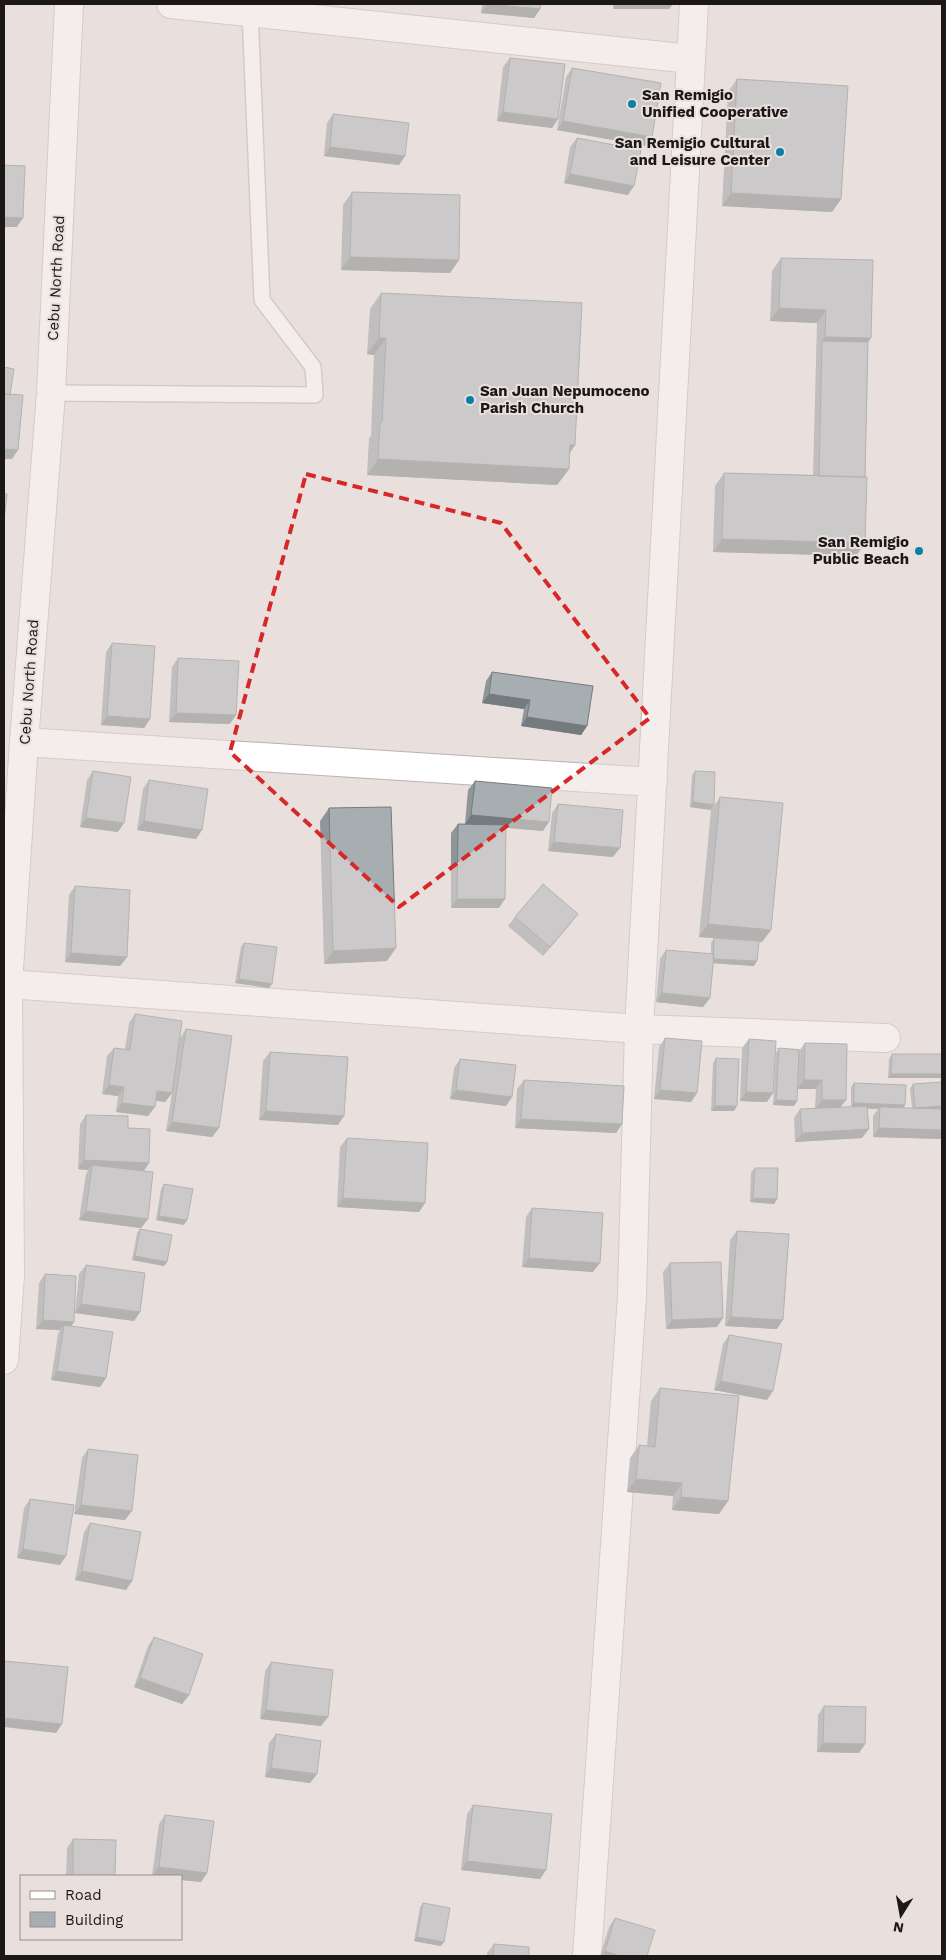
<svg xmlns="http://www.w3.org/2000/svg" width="946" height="1960" font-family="'Work Sans',sans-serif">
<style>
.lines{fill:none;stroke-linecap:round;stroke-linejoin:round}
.service-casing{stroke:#bbb2b0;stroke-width:18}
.minor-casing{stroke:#bbb2b0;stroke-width:30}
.secondary-casing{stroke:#bbb2b0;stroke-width:30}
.service{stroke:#fff;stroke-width:15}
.minor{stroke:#fff;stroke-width:28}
.secondary{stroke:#fff;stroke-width:28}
.wall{fill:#8f9699}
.shaded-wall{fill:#747a7d}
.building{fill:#a6aeb2;stroke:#747a7d}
.marked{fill:none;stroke:#d62828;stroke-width:4;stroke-dasharray:10 6;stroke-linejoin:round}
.poi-dot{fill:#0d7fa7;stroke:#e9e0dd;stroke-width:2}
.labels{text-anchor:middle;stroke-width:4;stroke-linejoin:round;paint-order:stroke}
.poi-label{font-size:15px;font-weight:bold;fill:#1c1817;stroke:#e9e0dd;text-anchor:start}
.street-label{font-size:15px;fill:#1c1817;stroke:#e9e0dd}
</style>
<rect width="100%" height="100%" fill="#e9e0dd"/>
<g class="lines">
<defs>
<path id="service" d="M51 393 315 395 313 367 262 300 250 11"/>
<path id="minor" d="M171 4 691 59
M24 742 653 782
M8 984 639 1029 886 1038
M587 1956 632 1296 639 1029 694 4"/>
<path id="secondary" d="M4 1360 10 1275 8 984 24 742 51 393 69 4"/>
</defs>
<!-- service casing -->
<use href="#service" class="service-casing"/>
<!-- minor casing -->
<use href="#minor" class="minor-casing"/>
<!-- secondary casing -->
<use href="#secondary" class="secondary-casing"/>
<!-- service -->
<use href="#service" class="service"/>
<!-- minor -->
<use href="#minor" class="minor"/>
<!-- secondary -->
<use href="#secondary" class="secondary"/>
</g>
<!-- wall -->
<path class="wall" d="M482 4H541L540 9 534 18 481 13Z
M613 4H673L669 9H613Z
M510 58 558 119 552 128 497 121 503 67Z
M572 68 652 137 646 146 557 130 566 77Z
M737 79 841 199 832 212 722 206 728 92Z
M333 114 405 156 399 165 324 156 327 123Z
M577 138 628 195 564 183 570 147Z
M352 192 459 260 450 273 341 270 343 205Z
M781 258 868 342 865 477V543L856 556 713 552 715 486 724 473 813 475 817 323 770 321 772 271Z
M381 293 575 445 570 453 569 469 557 485 367 475 369 438 371 436 374 355 367 354 370 309Z
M112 643 150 719 144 728 101 725 106 652Z
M178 658 230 724 169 722 172 667Z
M492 672 587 726 581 735 521 726 524 709 482 703 486 681Z
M93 771 118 832 80 827 87 780Z
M695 771 711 810 690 807 692 775Z
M149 780 202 830 196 839 137 830 143 789Z
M475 781 543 831 506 828 499 908H451V833L458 824H465L468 790Z
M720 797 771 930 762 942H759L754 966 713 963 710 998 703 1007 656 1002 660 959 666 950 711 954V943L714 938 727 939 699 937 711 810Z
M558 804 613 857 548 851 552 813Z
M329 808 387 961 324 964 320 821Z
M75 886 127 957 120 966 65 962 69 895Z
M515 917 571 923 543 956 508 926Z
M244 943 269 988 235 983 241 947Z
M135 1014 180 1038 186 1029 219 1128 212 1137 166 1131 172 1093 165 1102 155 1100V1107L148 1116 116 1112 118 1096 102 1094 107 1056 114 1048 125 1049 129 1023Z
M665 1038 697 1093 691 1102 654 1099 659 1047Z
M749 1039 767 1102 740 1101 742 1048Z
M805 1043 841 1107H851V1087L854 1083 904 1108H912L910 1089 913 1084 942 1082V1139L873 1137V1116L878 1109 868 1108 862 1138 795 1142 794 1118 800 1109 815 1108 816 1089H797V1101L794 1106 773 1105 776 1053 779 1048 799 1051Z
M270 1052 338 1125 259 1120 263 1061Z
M892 1054H942L888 1078 889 1059Z
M716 1058 734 1111H711L713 1063Z
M460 1059 512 1097 506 1106 450 1099 454 1068Z
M524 1080 622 1124 616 1133 515 1128 517 1089Z
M86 1115 128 1128 149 1163 143 1171 148 1219 141 1228 79 1220 86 1174 88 1170 78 1169 80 1124Z
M347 1138 425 1203 419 1212 337 1207 340 1147Z
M755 1168 777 1199 774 1204 750 1202 751 1172Z
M164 1184 184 1225 156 1220 161 1189Z
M532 1208 593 1272 522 1267 526 1217Z
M140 1229 167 1262 164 1266 132 1260 137 1233Z
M737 1231 777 1329 725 1326 730 1240Z
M670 1263 717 1327 666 1329 663 1272Z
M86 1265 140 1312 134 1321 75 1313 79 1274Z
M45 1274 74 1322 71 1326 106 1378 100 1387 51 1380 58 1334 60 1330 36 1329 39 1283Z
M729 1335 767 1400 714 1390 723 1344Z
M660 1388 728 1501 719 1514 672 1510 673 1496 627 1492 630 1458 639 1445 647 1446 651 1401Z
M88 1449 125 1520 74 1514 82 1458Z
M30 1499 60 1565 17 1558 24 1508Z
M90 1523 132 1581 126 1590 75 1580 84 1532Z
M154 1637 189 1695 182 1704 134 1687 148 1646Z
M271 1662 328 1717 321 1726 260 1719 265 1671Z
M824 1706 865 1744 859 1753 817 1752 818 1715Z
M276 1734 317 1774 310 1783 265 1777 269 1743Z
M473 1805 546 1870 540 1879 461 1870 467 1814Z
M165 1815 207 1873 201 1882 181 1880V1876H152L159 1824Z
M73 1839 115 1876H66L67 1848Z
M423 1903 441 1946 414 1941 420 1907Z
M615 1918 647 1956H600L609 1927Z
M494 1944 529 1956H487V1953Z"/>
<!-- shaded-wall -->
<path class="shaded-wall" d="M487 4 540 9 534 18 481 13Z
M616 4H673L669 9H613Z
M503 112 558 119 552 128 497 121Z
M563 121 652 137 646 146 557 130Z
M330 147 405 156 399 165 324 156Z
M570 174 634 186 628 195 564 183Z
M731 193 841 199 832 212 722 206Z
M4 217 23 218 17 227H4Z
M350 257 459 260 450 273 341 270Z
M779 308 826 310 817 323 770 321Z
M825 337 871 338 862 351 822 341Z
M379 338H386L374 355 367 354Z
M570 445H575L564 461Z
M4 449 18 450 12 459H4Z
M378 459 569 469 557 485 367 475Z
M722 539 865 543 856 556 713 552Z
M489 694 530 700 524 709 482 703Z
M176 713 236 715 230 724 169 722Z
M107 716 150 719 144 728 101 725Z
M527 717 587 726 581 735 521 726Z
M693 802 714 805 711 810 690 807Z
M471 815 549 822 543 831 465 824Z
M86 818 124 823 118 832 80 827Z
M144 821 202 830 196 839 137 830Z
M554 842 620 848 613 857 548 851Z
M457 899H505L499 908H451Z
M578 914 571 923 543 956 550 947Z
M708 924 771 930 762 942 699 937Z
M396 948 387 961 324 964 333 951Z
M71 953 127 957 120 966 65 962Z
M713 959 757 961 754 966 710 963Z
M239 979 272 984 269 988 235 983Z
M662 993 710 998 703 1007 656 1002Z
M891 1074H942V1078H888Z
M804 1080H822L816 1089H797Z
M109 1085 124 1087 118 1096 102 1094Z
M456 1090 512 1097 506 1106 450 1099Z
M660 1090 697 1093 691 1102 654 1099Z
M157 1091 172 1093 165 1102 150 1100Z
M746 1092 773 1093 767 1102 740 1101Z
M776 1100 797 1101 794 1106 773 1105Z
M822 1100H846L839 1109H815Z
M122 1103 155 1107 148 1116 116 1112Z
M854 1103 905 1105 902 1110 880 1107 878 1109 850 1108Z
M715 1106H737L734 1111H711Z
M942 1106V1110L915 1108Z
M266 1111 344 1116 338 1125 259 1120Z
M521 1119 622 1124 616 1133 515 1128Z
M172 1122 219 1128 212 1137 166 1131Z
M879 1128 942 1130V1139L873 1137Z
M869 1129 862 1138 795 1142 802 1133Z
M84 1160 149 1163 143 1172 92 1165 88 1170 78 1169Z
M343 1198 425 1203 419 1212 337 1207Z
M753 1198 777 1199 774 1204 750 1202Z
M86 1211 148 1219 141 1228 79 1220Z
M159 1216 187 1220 184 1225 156 1220Z
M135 1256 167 1262 164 1266 132 1260Z
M529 1258 600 1263 593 1272 522 1267Z
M81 1304 140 1312 134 1321 75 1313Z
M731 1317 783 1320 777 1329 725 1326Z
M723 1318 717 1327 666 1329 672 1320Z
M43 1320 74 1322 68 1331 64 1325 60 1330 36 1329Z
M57 1371 106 1378 100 1387 51 1380Z
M721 1381 773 1391 767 1400 714 1390Z
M636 1479 682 1483 673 1496 627 1492Z
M681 1497 728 1501 719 1514 672 1510Z
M81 1505 132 1511 125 1520 74 1514Z
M23 1549 66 1556 60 1565 17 1558Z
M82 1571 132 1581 126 1590 75 1580Z
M140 1678 189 1695 182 1704 134 1687Z
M266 1710 328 1717 321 1726 260 1719Z
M4 1718 62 1724 56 1733 4 1727Z
M823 1743 865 1744 859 1753 817 1752Z
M271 1768 317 1774 310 1783 265 1777Z
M467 1861 546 1870 540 1879 461 1870Z
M159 1867 207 1873 201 1882 181 1880V1876H152Z
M417 1937 444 1942 441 1946 414 1941Z
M605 1951 620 1956H602Z"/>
<!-- building -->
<path class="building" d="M487 4H541L540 9Z
M510 58 565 64 558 119 503 112Z
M572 68 661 83 652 137 563 121Z
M737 79 848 86 841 199 731 193Z
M333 114 409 123 405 156 330 147Z
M577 138 641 150 634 186 570 174Z
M4 165 25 166 23 218 4 217Z
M352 192 460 195 459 260 350 257Z
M781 258 873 260 871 338 825 337 826 310 779 308Z
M381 293 582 303 575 445H570L569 469 378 459 380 422H382L386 338H379Z
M822 341 868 342 865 477 819 476Z
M4 367 14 369 10 395 4 393Z
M4 394 23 395 18 450 4 449Z
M724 473 867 477 865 543 722 539Z
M4 494H7L4 520Z
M112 643 155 646 150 719 107 716Z
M178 658 239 661 236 715 176 713Z
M492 672 593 686 587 726 527 717 530 700 489 694Z
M93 771 131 777 124 823 86 818Z
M695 771 715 772 714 805 693 802Z
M149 780 208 789 202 830 144 821Z
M475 781 552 788 549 822 471 815Z
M720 797 783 803 771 930 708 924Z
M558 804 623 810 620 848 554 842Z
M391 807 396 948 333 951 329 808Z
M458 824 506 825 505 899H457Z
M543 884 578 914 550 947 515 917Z
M75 886 130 890 127 957 71 953Z
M714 938 759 941 757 961 713 959Z
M244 943 277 947 272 984 239 979Z
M666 950 714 954 710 998 662 993Z
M135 1014 182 1021 172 1093 157 1091 155 1107 122 1103 124 1087 109 1085 114 1048 130 1050Z
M186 1029 232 1036 219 1128 172 1122Z
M665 1038 702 1041 697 1093 660 1090Z
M749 1039 776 1041 773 1093 746 1092Z
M805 1043 847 1044 846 1100H822V1080H804Z
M779 1048 799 1050 797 1101 776 1100Z
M270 1052 348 1057 344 1116 266 1111Z
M892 1054H942V1074H891Z
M716 1058 739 1059 737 1106H715Z
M460 1059 516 1065 512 1097 456 1090Z
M524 1080 624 1086 622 1124 521 1119Z
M942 1082V1106L915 1108 913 1084Z
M854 1083 906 1085 905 1105 854 1103Z
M867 1106 869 1129 802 1133 800 1109Z
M880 1107 942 1109V1130L879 1128Z
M86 1115 128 1116V1128L150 1129 149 1163 84 1160Z
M347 1138 428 1143 425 1203 343 1198Z
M92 1165 153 1172 148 1219 86 1211Z
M755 1168H778L777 1199 753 1198Z
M164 1184 193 1189 187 1220 159 1216Z
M532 1208 603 1213 600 1263 529 1258Z
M140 1229 172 1235 167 1262 135 1256Z
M737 1231 789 1234 783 1320 731 1317Z
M721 1262 723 1318 672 1320 670 1263Z
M86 1265 145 1273 140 1312 81 1304Z
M45 1274 76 1276 74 1322 43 1320Z
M64 1325 113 1332 106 1378 57 1371Z
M729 1335 782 1344 773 1391 721 1381Z
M660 1388 739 1396 728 1501 681 1497 682 1483 636 1479 639 1445 655 1447Z
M88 1449 138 1455 132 1511 81 1505Z
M30 1499 74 1505 66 1556 23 1549Z
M90 1523 141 1532 132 1581 82 1571Z
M154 1637 203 1654 189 1695 140 1678Z
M4 1661 68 1667 62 1724 4 1718Z
M271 1662 333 1670 328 1717 266 1710Z
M824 1706 866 1707 865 1744 823 1743Z
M276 1734 321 1741 317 1774 271 1768Z
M473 1805 552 1814 546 1870 467 1861Z
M165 1815 214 1821 207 1873 159 1867Z
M73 1839 116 1840 115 1876H73Z
M423 1903 450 1908 444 1942 417 1937Z
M615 1918 655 1930 647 1956H620L605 1951Z
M494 1944 529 1947V1956H493Z"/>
<!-- marked area -->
<path d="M0 0H946V1960H0ZM306 474 501 523 650 718 399 907 230 752Z" fill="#e9e0dd" fill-opacity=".55" fill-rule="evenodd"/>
<path class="marked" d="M306 474 501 523 650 718 399 907 230 752Z"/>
<!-- markers -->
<g class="poi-dot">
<circle cx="632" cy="104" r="5"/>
<circle cx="780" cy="152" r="5"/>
<circle cx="470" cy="400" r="5"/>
<circle cx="919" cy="551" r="5"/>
</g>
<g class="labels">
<!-- poi labels -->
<g class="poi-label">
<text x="642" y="100">San Remigio<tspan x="642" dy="17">Unified Cooperative</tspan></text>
<text x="770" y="148" text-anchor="end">San Remigio Cultural<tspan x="770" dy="17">and Leisure Center</tspan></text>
<text x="480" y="396">San Juan Nepumoceno<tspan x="480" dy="17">Parish Church</tspan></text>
<text x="909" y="547" text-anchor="end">San Remigio<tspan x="909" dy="17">Public Beach</tspan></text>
</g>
<!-- street labels -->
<g class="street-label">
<text transform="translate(56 278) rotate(-87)" y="5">Cebu North Road</text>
<text transform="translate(29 682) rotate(-86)" y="5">Cebu North Road</text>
</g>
</g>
<!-- border -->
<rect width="946" height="1960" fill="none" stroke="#1c1817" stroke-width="10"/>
<!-- legend -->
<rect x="20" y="1875" width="162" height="65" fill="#e9e0dd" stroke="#97908e"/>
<rect x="30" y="1891" width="25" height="8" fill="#ffffff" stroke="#97908e"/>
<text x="65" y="1900" font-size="15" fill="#1c1817">Road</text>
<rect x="30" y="1912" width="25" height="15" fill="#a6aeb2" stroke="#97908e"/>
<text x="65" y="1925" font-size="15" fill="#1c1817">Building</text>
<!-- north arrow -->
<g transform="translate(901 1915) rotate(191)" stroke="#e9e0dd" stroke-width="4" paint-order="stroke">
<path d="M0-4L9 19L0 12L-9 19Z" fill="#1c1817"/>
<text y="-8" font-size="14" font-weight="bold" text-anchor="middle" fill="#1c1817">N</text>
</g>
</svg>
